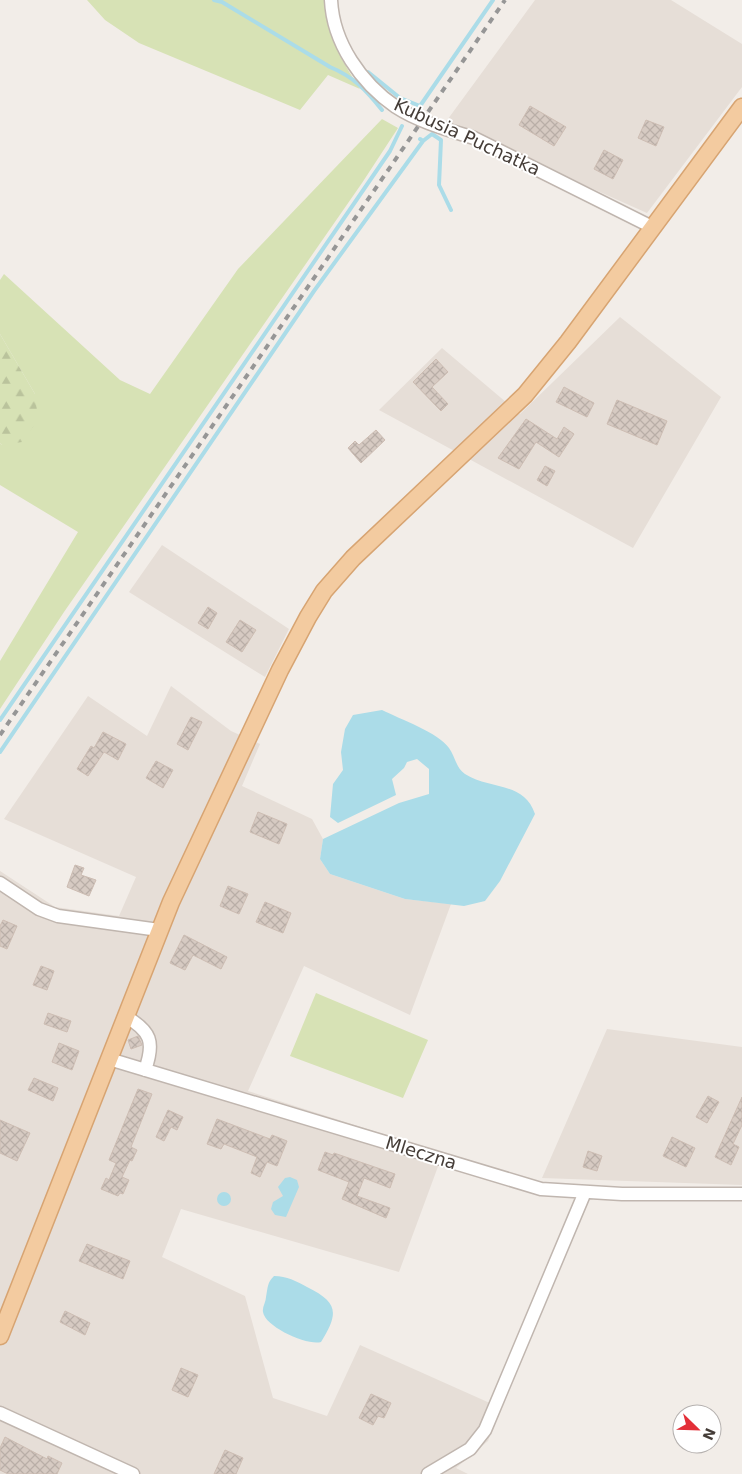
<svg xmlns="http://www.w3.org/2000/svg" width="742" height="1474" font-family="'DejaVu Sans',sans-serif">
<style>
.residential{fill:#e6ded7}
.grass{fill:#d7e2b5}
.forest{fill:url(#forest-firs)}
.water{fill:#abdce8}
.lines{fill:none;stroke-linecap:round;stroke-linejoin:round}
.stream{stroke:#abdce8;stroke-width:4}
.building{fill:url(#building-cross-hatch);stroke:#cdbdb3}
.minor-casing{stroke:#c0b6af;stroke-width:15}
.major-casing{stroke:#d7a472;stroke-width:19}
.minor{stroke:#fff;stroke-width:12}
.major{stroke:#f3cba0;stroke-width:16}
.rail{stroke:#969696;stroke-width:4;stroke-dasharray:6 6;stroke-linecap:butt}
.labels{text-anchor:middle;stroke-width:4;stroke-linejoin:round;paint-order:stroke}
.street-label{font-size:18px;fill:#453d38;stroke:#fff}
</style>
<defs>
<pattern id="forest-firs" width="22" height="20" patternUnits="userSpaceOnUse" patternTransform="scale(1.25)"><rect width="22" height="20" fill="#d7e2b5"/><path d="M5 1l3.5 6h-7zM16 11l3.5 6h-7z" fill="#bac39c"/></pattern>
<pattern id="building-cross-hatch" width="8" height="8" patternUnits="userSpaceOnUse" patternTransform="scale(1.25)"><rect width="8" height="8" fill="#d6cac2"/><path d="M0 0l8 8M0 8l8-8" fill="none" stroke="#b9aea7"/></pattern>
</defs>
<rect width="100%" height="100%" fill="#f2ede8"/>
<!-- residential -->
<path class="residential" d="M535 0H671L742 44V87L647 213 445 123Z
M620 317 721 397 633 548 379 410 442 348 520 414Z
M162 545 289 629 265 677 129 592Z
M171 686 231 731 260 744 242 786 312 819 323 839 320 859 330 874 405 899 451 904 410 1015 304 966 248 1091 443 1153 399 1272 181 1209 162 1257 245 1296 273 1398 327 1416 360 1345 501 1408 488 1441 456 1468 468 1474H0V871L55 907 119 916 136 877 4 819 88 696 147 736Z
M607 1029 742 1047V1185L542 1178Z"/>
<!-- grass -->
<path class="grass" d="M87 0H326C329 40 339 56 360 89L328 75 300 110 139 43 105 20Z
M382 119 398 128 362 183 64 612 0 709V661L78 532 0 485V443L2 445 35 394 0 334V280L4 274 120 380 150 394 238 269Z
M316 993 428 1040 403 1098 290 1056Z"/>
<!-- forest -->
<path class="forest" d="M0 334 35 394 38 420 22 442 2 445 0 443Z"/>
<!-- water -->
<path class="water" d="M382 710C400 719 439 733 449 748 455 756 456 768 465 774 490 790 524 781 535 814L500 881 485 901 464 906 405 899 330 874 320 859 323 839 399 803 429 794V769L417 759 407 762 404 768 392 779 396 795 338 823 330 817 333 784 343 770 341 752 345 729 353 715Z
M290 1177 297 1180 299 1187 286 1217 275 1215 271 1209 273 1202 283 1196 278 1187 285 1178Z
M217 1199a7 7 0 1 1 14 0a7 7 0 1 1-14 0Z
M274 1276C287 1276 296 1281 307 1287 337 1302 340 1312 321 1342 308 1346 265 1327 263 1312 262 1307 266 1302 266 1297 268 1287 267 1283 274 1276Z"/>
<g class="lines">
<!-- stream -->
<path class="stream" d="M214 0 222 2 330 67C354 77 366 90 382 110
M368 72 400 98 420 106 493 0
M420 139 423 141 432 134 441 140 439 185 451 210
M0 720 390 151 402 126
M0 752 314 291 423 141"/>
</g>
<!-- building -->
<path class="building" d="M530 106 566 127 554 146 519 125Z
M646 120 664 127 656 146 638 138Z
M604 150 623 160 613 179 594 169Z
M436 359 448 372 432 387 448 404 441 411 413 382Z
M564 387 594 403 587 417 556 402Z
M617 400 667 421 657 445 607 424Z
M526 419 557 439 564 427 574 434 559 457 536 442 519 469 498 458Z
M376 430 385 440 361 463 348 448 355 441 359 445Z
M545 466 555 471 547 486 537 480Z
M208 607 217 613 208 629 198 623Z
M240 620 256 630 242 652 226 642Z
M191 717 202 722 188 750 177 744Z
M103 732 126 744 118 760 104 752 88 776 77 769 91 746 94 748Z
M156 761 173 770 163 788 146 778Z
M258 812 287 824 279 844 250 832Z
M75 865 84 868 81 875 96 880 89 896 67 887Z
M228 886 248 894 239 914 220 906Z
M265 902 291 913 283 933 256 922Z
M3 920 17 926 7 949 0 946V926Z
M184 935 227 957 221 969 193 955 185 970 170 963Z
M41 966 54 971 47 990 33 985Z
M48 1013 71 1021 67 1032 44 1024Z
M138 1036 142 1045 131 1049 128 1040Z
M59 1043 79 1051 72 1070 52 1062Z
M34 1078 58 1088 53 1101 28 1090Z
M138 1089 152 1094 131 1147 137 1150 132 1161 130 1160 122 1177 129 1180 123 1194 120 1193 118 1196 101 1189 106 1178 109 1180 116 1163 109 1160Z
M708 1096 719 1102 707 1123 696 1117Z
M742 1097V1125L733 1144 739 1147 731 1165 715 1157Z
M168 1110 183 1117 177 1130 171 1127 164 1141 156 1137Z
M217 1119 270 1139 272 1135 287 1141 277 1166 267 1162 260 1177 251 1173 257 1157 224 1144 221 1149 207 1144Z
M0 1120 30 1133 17 1161 0 1153Z
M672 1137 695 1148 686 1167 663 1156Z
M588 1151 602 1156 597 1171 583 1167Z
M325 1152 333 1155 334 1153 395 1174 390 1188 364 1178 357 1196 390 1208 386 1218 342 1199 349 1182 318 1170Z
M87 1244 130 1261 123 1279 79 1261Z
M65 1311 90 1323 85 1335 60 1322Z
M181 1368 198 1375 188 1397 172 1390Z
M371 1394 391 1403 384 1418 378 1416 373 1425 359 1418Z
M5 1437 47 1459 48 1456 62 1463 57 1474H8L0 1470V1448Z
M225 1450 243 1458 236 1474H214Z"/>
<g class="lines">
<defs>
<path id="minor" d="M331 0C333 43 361 83 396 107 419 122 449 130 474 138L652 227
M0 883 39 909 58 916 159 930
M125 1016C151 1031 155 1042 145 1070
M109 1059 541 1189 622 1194H742
M0 1413 133 1474
M428 1474 470 1449 485 1430 585 1192"/>
<path id="major" d="M0 1336 171 902 280 670 308 617 324 591 353 558 525 395 568 342 742 107"/>
</defs>
<!-- minor casing -->
<use href="#minor" class="minor-casing"/>
<!-- major casing -->
<use href="#major" class="major-casing"/>
<!-- minor -->
<use href="#minor" class="minor"/>
<!-- major -->
<use href="#major" class="major"/>
<!-- rail -->
<path class="rail" d="M0 735 505 0"/>
</g>
<g class="labels">
<!-- street labels -->
<g class="street-label">
<text transform="translate(467 137) rotate(25)" y="6">Kubusia Puchatka</text>
<text transform="translate(421 1153) rotate(17)" y="6">Mleczna</text>
</g>
</g>
<!-- north arrow -->
<g transform="translate(697 1429) rotate(113)"><circle r="24" fill="#ffffff" stroke="#b5b1af"/>
<path d="M0-4L9 19L0 12L-9 19Z" fill="#e32f38"/>
<text y="-8" font-size="14" font-weight="bold" text-anchor="middle" fill="#453d38">N</text>
</g>
</svg>
